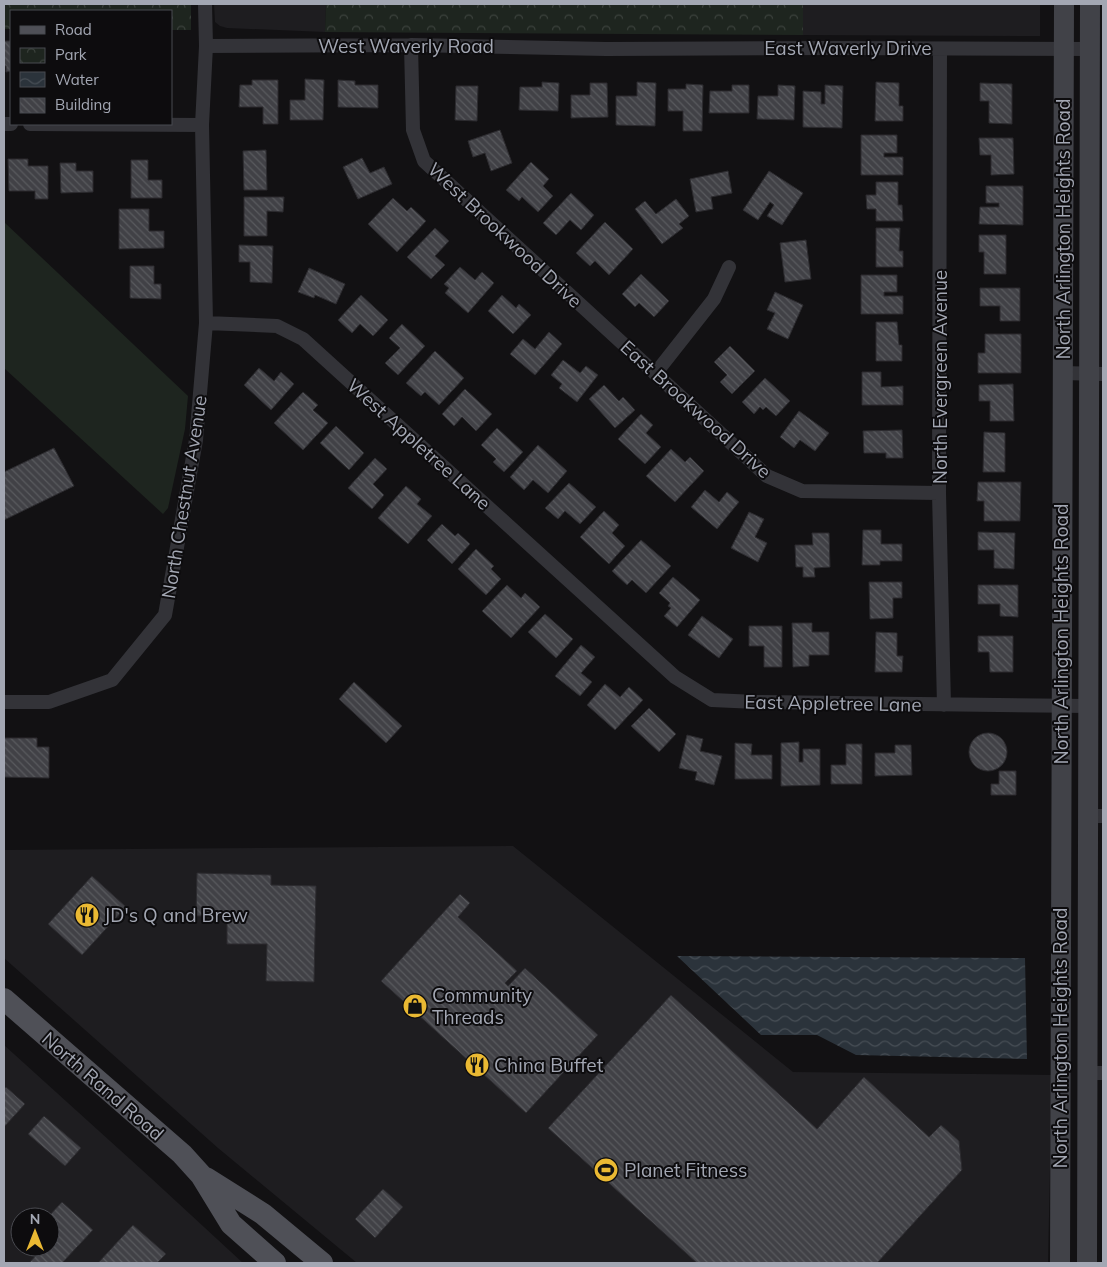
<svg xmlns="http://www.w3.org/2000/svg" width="1107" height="1267" font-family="Mulish,sans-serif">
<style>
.built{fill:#1e1d20;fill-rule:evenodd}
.green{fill:#1e251f}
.park{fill:url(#park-crowns)}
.water{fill:url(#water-waves)}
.building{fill:url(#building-back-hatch);stroke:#2c2b2f}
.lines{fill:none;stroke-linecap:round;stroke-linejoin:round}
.minor{stroke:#333338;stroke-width:14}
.secondary{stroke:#414248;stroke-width:20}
.primary{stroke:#4f5057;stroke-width:22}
.labels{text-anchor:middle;stroke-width:4;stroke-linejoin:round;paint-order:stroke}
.street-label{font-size:19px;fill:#a3a7b3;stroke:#0d0c0e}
.poi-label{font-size:19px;fill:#a3a7b3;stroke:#0d0c0e;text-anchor:start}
</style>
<defs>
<pattern id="park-crowns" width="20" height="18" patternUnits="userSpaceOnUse" patternTransform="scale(1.25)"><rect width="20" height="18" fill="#1e251f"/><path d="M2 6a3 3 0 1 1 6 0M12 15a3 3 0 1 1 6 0" fill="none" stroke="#3c423d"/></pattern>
<pattern id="water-waves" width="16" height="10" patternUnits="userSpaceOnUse" patternTransform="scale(1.25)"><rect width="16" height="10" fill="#2b333b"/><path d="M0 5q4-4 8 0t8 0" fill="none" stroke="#474e55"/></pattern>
<pattern id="building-back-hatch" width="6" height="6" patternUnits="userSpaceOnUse" patternTransform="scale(1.25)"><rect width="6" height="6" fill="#414146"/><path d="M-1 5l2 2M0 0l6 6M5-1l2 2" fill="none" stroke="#595a5e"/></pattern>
</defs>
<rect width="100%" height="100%" fill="#121113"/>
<!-- built -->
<path class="built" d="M214 4H326L325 32 227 28 220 26 215 22Z
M803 4H1040V36L803 35Z
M513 846 793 1072 1052 1075 1048 1263H357L218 1148 4 958V850Z
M4 1045 152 1179 243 1263H4ZM20 1217H50V1247H20Z"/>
<!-- green -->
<path class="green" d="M4 222 188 396 185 429 168 508 163 514 4 368Z"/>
<!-- park -->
<path class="park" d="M4 4H191V30H171V11H11V29H4Z
M326 4H803V35L325 32Z"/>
<!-- water -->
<path class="water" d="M677 956 1025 958 1027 1059 856 1055 817 1035H761Z"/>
<!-- building -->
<path class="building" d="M4 41H11V71L6 72V66H4Z
M305 79 324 80 323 120H290V100H305Z
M252 80H278V124H263V107H239L240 85H252Z
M338 80 355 81V85H378V108L338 107Z
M542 82 559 83 558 111 519 110 520 87H542Z
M637 82 656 83 655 126 616 125V96H637Z
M876 82 899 83V106H903V121H875Z
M590 83H607L608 117 571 118V95H590Z
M980 83 1012 84V124L989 123V101H980Z
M686 84 703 85 702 131H683V111H668V89H686Z
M732 85H749V113H709L710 91H732Z
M778 85 795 86 794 120 757 119 758 96H778Z
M825 85 843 86 842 128 803 127V91L821 92V104H825Z
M456 86H478L477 121 455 120Z
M500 130 512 163 491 171 485 153 473 157 468 141Z
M861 135H897V153H884V157H903V175H861Z
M979 138H1013L1014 174 991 175V155H980Z
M266 150 267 190H244L243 151Z
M362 158 370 173 384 167 392 184 358 199 343 167Z
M8 159H28V166H48V199H35V191H9Z
M131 160H148V180H162V198H131Z
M531 162 549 179 543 186 553 196 538 212 522 197 519 201 506 190Z
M60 163H76V171H93V192L61 193Z
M728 171 732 193 711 197 713 209 696 212 690 179Z
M769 171 803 193 782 225 767 216 774 205 770 202 758 220 743 210Z
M876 182H898V205H902L903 221H876V209H867L866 195H876Z
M986 186H1023V225L979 224 980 207H999V203H986Z
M571 193 594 215 581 230 570 220 556 235 543 223Z
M244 197H284L283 212 267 211V236H244Z
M393 198 407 211 411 207 426 221 397 252 368 224Z
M676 199 689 216 679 224 683 228 662 244 635 209 645 201 656 214Z
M119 209H149V231H164V248L119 249Z
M605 222 633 249 609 275 595 261 590 266 576 253Z
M435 228 449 241 435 256 445 265 431 279 407 257Z
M876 228H900L899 251H903V267H876Z
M979 235H1006V274H984V252H979Z
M806 240 811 279 785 282 780 243Z
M239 245 273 246 272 283 250 282V262H239Z
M130 266H154V284H161V299L130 298Z
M460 267 475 280 482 272 494 283 468 313 445 293 449 288 444 284Z
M309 268 345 284 336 304 315 295 314 298 298 292Z
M641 274 669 301 654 317 639 303 635 307 622 294Z
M861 275H897V292H884V296H903V314H861Z
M980 288H1020V321H1000V306H980Z
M775 292 803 305 788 339 767 329 775 313 767 310Z
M361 295 388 320 373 336 360 324 352 333 338 320Z
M502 295 516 308 519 304 531 315 513 334 488 311Z
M876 322H897L899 345H902V361H876Z
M402 324 425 346 398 375 385 363 400 348 389 338Z
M549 332 562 344 535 375 510 354 523 339 535 349Z
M985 334H1021V373H978V353H985Z
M730 346 755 371 732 394 720 382 727 375 714 362Z
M435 351 464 378 439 405 425 392 421 396 406 383Z
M563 360 580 373 586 366 598 375 577 402 559 388 562 384 551 375Z
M259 368 274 381 281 372 294 384 271 410 244 385Z
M862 372H881V387L903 386V405H862Z
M765 378 790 401 776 416 766 407 763 410 760 407 754 414 742 402Z
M1013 384 1014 421H990V401H979V385Z
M604 385 619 401 623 397 635 410 615 428 589 399Z
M465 389 492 414 476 431 462 417 454 426 442 414Z
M303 392 318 405 313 410 328 423 303 450 274 423Z
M799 411 829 433 815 451 800 440 794 448 780 437Z
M641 414 653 425 646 433 661 447 645 464 618 439Z
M336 426 364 453 349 470 320 443Z
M497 428 523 452 504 472 493 462 496 459 481 445Z
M902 430 903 458H886V453H864L863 431Z
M984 432 1005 433V472H983Z
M538 445 567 471 548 493 533 480 524 490 510 477Z
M54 448 74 486 4 520V472Z
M671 449 685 462 690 457 704 471 675 502 646 476Z
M375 458 387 469 373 484 384 495 372 509 348 488Z
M978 482H1021L1020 521H984V501H977Z
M569 483 596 507 580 524 565 511 558 519 545 508Z
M406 486 421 499 417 504 432 516 408 544 378 518Z
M705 490 719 502 727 492 739 502 717 529 691 507Z
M604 511 619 525 612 533 625 546 609 564 580 537Z
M749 512 764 519 755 537 767 543 758 562 731 548Z
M442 524 455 536 458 533 470 544 452 564 427 540Z
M863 530H881V544H902V561H880V565H862Z
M978 532 1015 533 1014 569 994 568V550H978Z
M812 533H829L830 567 814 568 815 577H803V567H796L795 545H813Z
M641 540 671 566 646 593 632 580 627 585 612 571Z
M476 549 494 566 491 569 501 579 486 595 458 569Z
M673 577 700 600 677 627 664 616 671 608 668 606 670 603 659 593Z
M869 582H902V598H893V618L870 619Z
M507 585 521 598 525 593 540 607 511 638 482 611Z
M978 585H1018V617L1000 616V604H978Z
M545 614 573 639 556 658 528 632Z
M702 616 733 639 719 658 688 635Z
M792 623H812V632H829V655H809V666L793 667Z
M749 626H782V667H764V646H749Z
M876 632 897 633V656H903L902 672H875Z
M978 636H1013V672H990L989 652H978Z
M581 645 595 657 581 673 592 682 580 696 555 676Z
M354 682 402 726 386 743 339 699Z
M605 684 620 697 629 687 643 700 615 730 587 705Z
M649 708 676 734 659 752 631 726Z
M969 752a19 19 0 1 1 38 0a19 19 0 1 1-38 0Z
M687 735 703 739 700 751 722 756 714 785 695 780 697 772 679 768Z
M4 738H37V747H49V778L4 777Z
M799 742V762H803V749H820V785L781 786V743Z
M735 743 752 744 751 755H772V779H735Z
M846 744H862V784H831V765H846Z
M895 745H911L912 775 875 776V753H895Z
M999 771H1016V795H991V784H999Z
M197 873 271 875V885L316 886 314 982 266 981 267 944H227V916H196Z
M92 876 126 907 82 955 48 924Z
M460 894 470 903 458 917 517 971 505 983 508 986 525 968 598 1035 526 1113 381 981Z
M671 995 817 1129 864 1077 929 1137 941 1125 959 1141 962 1170 877 1263H697L548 1128Z
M6 1087 25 1104 4 1127V1089Z
M44 1116 81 1148 65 1166 28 1134Z
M383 1189 403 1207 375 1238 355 1219Z
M62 1202 93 1230 62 1263H29L40 1251 36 1247H50V1217H48Z
M133 1225 166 1254 157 1263H98Z"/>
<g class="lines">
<!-- minor -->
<path class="minor" d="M411 45 413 130 424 161 767 476 802 491 939 493
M206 46 411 45 606 49 831 48 1090 49
M940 49 939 493 944 705
M4 124H11
M30 124 202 125
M206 323 277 326 303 339 675 677 712 700 756 702 1088 706
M1062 373 1103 374
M655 374 714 299 729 267
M4 702H49L112 680 165 615 196 440 206 323 202 125 206 46 205 4
M1087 816H1103
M1087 1073H1103"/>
<!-- secondary -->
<path class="secondary" d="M1060 1263 1064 4
M1087 1263 1090 4"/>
<!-- primary -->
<path class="primary" d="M4 999 182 1154 201 1175 231 1224 275 1263
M206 1178 263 1214 322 1263"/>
</g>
<!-- icons -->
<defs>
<symbol id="restaurant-disc" viewBox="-11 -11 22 22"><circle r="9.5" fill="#eab933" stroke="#0d0c0e"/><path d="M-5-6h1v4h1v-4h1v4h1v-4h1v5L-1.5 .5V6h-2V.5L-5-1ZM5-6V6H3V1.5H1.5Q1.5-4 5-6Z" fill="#111"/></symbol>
<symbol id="shop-disc" viewBox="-11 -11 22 22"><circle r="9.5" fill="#eab933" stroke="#0d0c0e"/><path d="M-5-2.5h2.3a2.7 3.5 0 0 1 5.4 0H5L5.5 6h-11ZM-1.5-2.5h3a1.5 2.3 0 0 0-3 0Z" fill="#111"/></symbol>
<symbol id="stadium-disc" viewBox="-11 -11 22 22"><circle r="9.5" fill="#eab933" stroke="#0d0c0e"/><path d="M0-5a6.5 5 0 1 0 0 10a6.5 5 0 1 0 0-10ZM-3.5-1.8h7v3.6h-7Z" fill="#111"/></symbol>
</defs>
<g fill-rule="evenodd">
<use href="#restaurant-disc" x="73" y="901" width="28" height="28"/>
<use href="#shop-disc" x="401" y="992" width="28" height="28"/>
<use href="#restaurant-disc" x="463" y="1051" width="28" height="28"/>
<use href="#stadium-disc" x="592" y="1156" width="28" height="28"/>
</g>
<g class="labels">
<!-- street labels -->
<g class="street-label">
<text x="406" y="53">West Waverly Road</text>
<text x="848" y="55">East Waverly Drive</text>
<text transform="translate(1063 229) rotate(-90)" y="7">North Arlington Heights Road</text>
<text transform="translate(505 235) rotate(43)" y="7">West Brookwood Drive</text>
<text transform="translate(940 377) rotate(-90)" y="7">North Evergreen Avenue</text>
<text transform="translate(696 409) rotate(42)" y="7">East Brookwood Drive</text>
<text transform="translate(419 444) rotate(42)" y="7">West Appletree Lane</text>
<text transform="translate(184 497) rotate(-81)" y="7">North Chestnut Avenue</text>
<text transform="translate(1061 634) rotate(-90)" y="7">North Arlington Heights Road</text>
<text transform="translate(833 703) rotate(1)" y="7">East Appletree Lane</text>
<text transform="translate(1060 1038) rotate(-90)" y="7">North Arlington Heights Road</text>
<text transform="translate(103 1086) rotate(41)" y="7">North Rand Road</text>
</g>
<!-- poi labels -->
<g class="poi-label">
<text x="104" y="922">JD's Q and Brew</text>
<text x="432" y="1002">Community<tspan x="432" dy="22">Threads</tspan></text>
<text x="494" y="1072">China Buffet</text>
<text x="624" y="1177">Planet Fitness</text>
</g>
</g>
<!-- border -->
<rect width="1107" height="1267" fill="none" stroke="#a3a7b3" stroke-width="10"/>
<!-- legend -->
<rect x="10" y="10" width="162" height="115" fill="#0d0c0e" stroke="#494a50"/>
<rect x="20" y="26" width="25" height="8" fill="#4f5057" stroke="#494a50"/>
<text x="55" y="35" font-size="15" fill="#a3a7b3">Road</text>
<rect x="20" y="48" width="25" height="15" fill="url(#park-crowns)" stroke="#494a50"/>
<text x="55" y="60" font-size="15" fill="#a3a7b3">Park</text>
<rect x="20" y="72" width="25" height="15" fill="url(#water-waves)" stroke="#494a50"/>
<text x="55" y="85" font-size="15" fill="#a3a7b3">Water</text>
<rect x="20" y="98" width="25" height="15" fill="url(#building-back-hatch)" stroke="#494a50"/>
<text x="55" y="110" font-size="15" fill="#a3a7b3">Building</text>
<!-- north arrow -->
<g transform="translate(35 1232)"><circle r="24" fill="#0d0c0e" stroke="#494a50"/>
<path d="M0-4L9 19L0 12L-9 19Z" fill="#eab933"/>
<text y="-8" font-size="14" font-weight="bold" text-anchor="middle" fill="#a3a7b3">N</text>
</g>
</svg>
